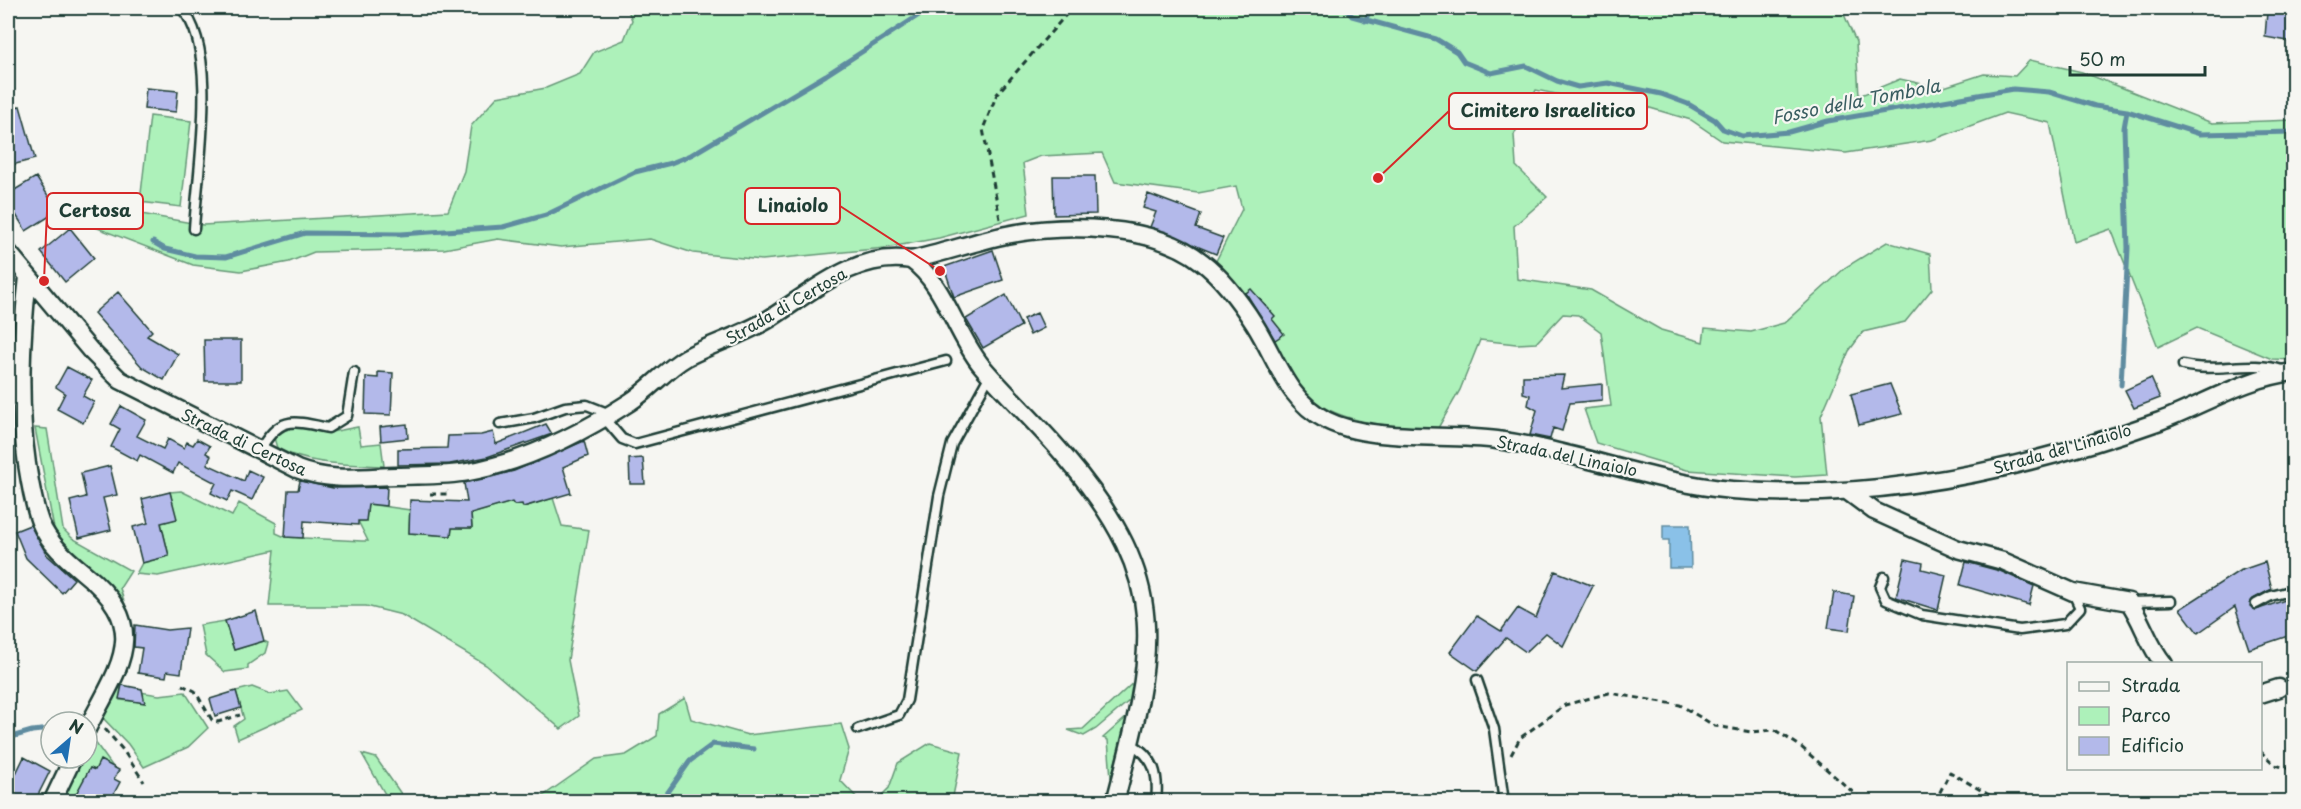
<svg xmlns="http://www.w3.org/2000/svg" width="2301" height="809" font-family="'Playpen Sans',sans-serif">
<style>
.green{fill:#adf1ba;stroke:#669777;stroke-width:1.5}
.water{fill:#8ac1e8;stroke:#5f8ca0;stroke-width:1.5}
.lines{fill:none;stroke-linecap:round;stroke-linejoin:round}
.stream{stroke:#5f8ca0;stroke-width:5}
.building{fill:#b3b9ea;stroke:#1f3d34;stroke-width:1.5}
.service-casing{stroke:#1f3d34;stroke-width:13}
.minor-casing{stroke:#1f3d34;stroke-width:21}
.path{stroke:#1f3d34;stroke-width:3;stroke-dasharray:6 4.5;stroke-linecap:butt}
.service{stroke:#f6f6f2;stroke-width:8}
.minor{stroke:#f6f6f2;stroke-width:16}
.labels{text-anchor:middle;stroke-width:4.5;stroke-linejoin:round;paint-order:stroke}
.street-label{font-size:16px;fill:#1f3d34;stroke:#f6f6f2}
.water-label{font-size:18px;font-style:italic;fill:#3a5e61;stroke:#f6f6f2}
.leader{fill:none;stroke:#d62828;stroke-width:2}
.callout-dot{fill:#d62828;stroke:#f6f6f2;stroke-width:2}
.callout{fill:#f6f6f2;stroke:#d62828;stroke-width:2}
.callout-label{font-size:18px;text-anchor:middle;font-weight:bold;fill:#1f3d34}
</style>
<rect width="100%" height="100%" fill="#f6f6f2"/>
<filter id="ink" filterUnits="userSpaceOnUse"><feTurbulence type="fractalNoise" baseFrequency=".0167" numOctaves="2"/><feDisplacementMap in="SourceGraphic" scale="12" xChannelSelector="R" yChannelSelector="G"/><feConvolveMatrix kernelMatrix="1 2 1 2 8 2 1 2 1" color-interpolation-filters="sRGB"/></filter>
<g filter="url(#ink)">
<!-- green -->
<path class="green" d="M627 8H1849L1843 12 1856 42 1859 96 1900 79 1941 88 1984 74 2015 76 2030 60 2082 72 2212 123 2293 120V360L2272 359 2197 328 2158 347 2111 229 2074 242 2050 123 2005 113 1932 140 1846 153 1722 141 1691 120 1633 103 1587 100 1536 90 1514 135 1516 166 1547 197 1514 226 1517 279 1591 290 1661 330 1703 342 1705 328 1751 332 1784 323 1846 267 1887 242 1930 254 1932 289 1905 322 1863 332 1849 351 1821 416 1827 475 1795 477 1687 470 1596 443 1584 409 1611 406 1601 332 1578 315 1563 314 1536 343 1516 344 1480 340 1460 390 1438 428C1392 427 1344 425 1306 396L1214 265 1242 209 1236 186 1198 193 1115 182 1102 153 1041 156 1023 163 1029 214 939 238 885 248 762 260 693 253 650 239 561 247 498 239 444 249 314 252 289 262 241 271 193 265 92 226 88 219 130 212 203 225 448 211 464 171 471 126 497 97 546 88 580 74 594 52 624 40 632 20Z
M150 116 191 121 181 207 140 202Z
M291 425 331 432 358 427 361 445 381 443 384 466C346 464 311 466 277 448L274 438 281 428Z
M35 428 47 429 63 529 72 538 131 571 120 588 128 615 99 577 68 548 54 529Z
M181 491 232 516 239 503 276 523V533L285 537 362 541H368L358 521H366L368 504 410 510 409 533 451 536 452 528H472L471 514 512 502 522 504 524 507 553 498 562 526 589 530 568 660 579 716 561 729 486 665 402 615 366 606H269L275 550 158 576 136 574 142 563 169 556 161 523 176 519 170 492Z
M225 621 234 650 264 641 268 643 265 653 248 665V669L225 672 206 655 200 625Z
M119 680 125 686 121 685 120 700 132 701 134 691 159 695 185 692 208 728 188 747 144 767 128 744 102 717Z
M1136 680 1130 700 1096 729 1084 736 1068 730 1083 729Z
M252 687 270 694 288 691 302 710 238 739 234 726 244 719 236 691Z
M685 698 691 719 748 735 841 724 849 749 840 780 860 801H540L543 796 596 759 626 755 657 736 659 714Z
M1128 716 1111 778 1108 740 1103 738Z
M92 738 113 767 95 770 90 768 77 794 86 798 84 801 61 802 82 758H87V748Z
M930 743 962 752 952 801H876L889 788 898 763Z
M362 754 376 758 406 801H389Z"/>
<!-- water -->
<path class="water" d="M1663 525H1690L1691 568H1669V540H1663Z"/>
<g class="lines">
<!-- stream -->
<path class="stream" d="M1345 8 1352 16 1436 39 1457 52 1464 62 1491 73 1526 66 1557 81 1578 87 1608 83 1661 94 1688 104 1715 120 1723 129 1742 136 1789 132 1828 121 2013 89 2049 92 2095 106 2127 111 2200 134 2294 132
M1365 21 1371 8
M153 242 165 249 195 256 226 257 305 233 401 234 503 227 546 215 635 172 671 163 691 155 826 75 930 8
M2121 385 2128 248 2124 128 2127 111
M8 738 32 731 51 729
M661 802 690 761 713 744 754 749"/>
</g>
<!-- building -->
<path class="building" d="M2282 8H2294V42L2265 37 2267 12 2281 14Z
M146 88 178 91 176 112 144 109Z
M20 106 35 159 8 166V109Z
M1053 176H1095L1096 214 1054 215Z
M36 177 58 211 26 231 8 202V194Z
M1148 194 1201 214 1196 228 1223 238 1216 254 1150 227 1156 212 1143 208Z
M70 228 94 258 65 282 41 252Z
M993 250 1003 280 954 297 944 267Z
M1251 289 1275 316 1272 319 1284 334 1275 340 1246 293Z
M118 292 152 331 147 336 178 354 164 380 142 367 94 313Z
M1006 295 1021 326 983 348 966 319Z
M1037 313 1044 328 1030 335 1023 319Z
M204 340H241V381H205Z
M67 367 92 380 83 396 94 402 83 423 57 409 65 393 56 387Z
M378 372 393 373 391 415 365 414 366 377 378 378Z
M1564 375 1561 388 1602 384V400L1570 403 1562 431 1553 428 1550 439 1530 435 1537 410 1528 405 1530 395 1523 393V376Z
M2151 378 2160 398 2134 408 2125 390Z
M1890 384 1902 414 1859 425 1851 394Z
M121 406 146 420 137 436 163 449 168 439 184 448 187 442 193 445 197 439 210 446 206 453 211 456 207 464 244 481 248 470 263 477 252 500 232 491 227 501 211 493 216 483 178 463 173 473 140 455 137 461 111 447 120 429 111 424Z
M407 424 408 438 381 441 380 427Z
M546 424 552 434 487 457 450 464 398 465V449L447 448 448 436 481 435 493 432 496 444Z
M584 441 588 456 563 467 571 493 523 507 522 504 514 505 512 502 471 514 472 528H452L451 536 409 533 410 500 467 502 464 483 514 471Z
M643 458 645 484H630L629 459Z
M110 466 117 495 103 498 111 530 79 538 70 501 86 497 81 473Z
M300 481 333 488 387 487 386 506 368 504 366 521H358V525L304 521 303 538 285 537 288 490H298Z
M170 492 177 519 161 523 169 556 142 563 133 527 148 523 142 499Z
M30 525 47 555 74 579 62 593 26 558 15 531Z
M1905 559 1923 563 1922 569 1946 575 1938 610 1896 597Z
M1966 562 2000 571 2034 586 2029 605 1960 585Z
M2265 562 2272 589 2253 599 2250 606 2256 610 2294 597V634L2249 649 2235 607 2198 633 2180 609 2239 571Z
M1555 571 1593 586 1563 646 1546 633 1526 652 1506 638 1477 671 1450 652 1477 616 1501 631 1518 608 1536 618Z
M1834 592 1854 596 1849 631 1828 628Z
M256 611 264 641 234 650 225 621Z
M135 625 167 630 187 628 181 673 167 671 166 677 138 673 142 648 134 647Z
M122 685 142 689 145 703 119 699Z
M236 691 241 708 215 716 210 699Z
M24 757 50 771 35 801H8V790Z
M100 760 119 770 114 779 120 782 110 801H92L76 794 90 768 95 770Z"/>
<g class="lines">
<defs>
<path id="service" d="M181 8C220 47 197 175 194 229
M2183 365C2216 373 2250 360 2282 370
M604 418 622 439 635 444 946 361
M500 424 534 418 565 407 587 405 610 414
M259 451C280 416 291 420 328 428L347 416 354 372
M1884 577 1880 587 1886 600 1922 615 2020 630 2065 624 2080 608 2073 593
M2129 602 2171 601
M2256 604 2271 596 2294 590
M1477 680 1494 729 1504 802
M2279 688 2294 685
M858 729 899 715 907 700 939 496 952 444 990 375
M1130 743C1155 757 1159 775 1156 802"/>
<path id="minor" d="M8 252 90 350 120 380 297 469C330 482 362 477 396 476 420 475 445 476 468 472 525 462 582 433 630 402 650 389 666 369 687 357 713 343 743 335 769 319 812 292 856 251 911 260 945 284 955 333 981 365 1008 397 1040 426 1067 459 1174 585 1154 653 1115 802
M911 260C943 253 974 242 1006 235 1064 224 1153 223 1202 262 1223 278 1241 303 1255 325 1277 360 1287 400 1326 420 1371 443 1446 433 1497 440 1576 451 1653 483 1732 490 1875 502 2026 469 2160 421 2203 405 2247 377 2294 372
M28 277C21 340 18 401 27 464 30 483 33 503 40 522 49 544 66 558 84 573 153 628 119 666 87 729
M1847 491 1874 511 1958 549 2003 561 2073 592 2129 602C2143 622 2148 645 2164 664
M2260 694 2279 688
M52 802 73 758"/>
</defs>
<!-- service casing -->
<use href="#service" class="service-casing"/>
<!-- minor casing -->
<use href="#minor" class="minor-casing"/>
<!-- path -->
<path class="path" d="M1000 219 983 129 997 94 1072 8
M430 494H448L447 491
M182 685 195 691 212 720 218 722 240 715
M105 729 123 750 144 782
M2260 751 2275 765 2294 770
M1511 755 1520 738 1565 705 1609 693 1680 705 1715 726 1751 732 1775 730 1800 746 1864 802
M1935 802 1950 772 2001 802"/>
<!-- service -->
<use href="#service" class="service"/>
<!-- minor -->
<use href="#minor" class="minor"/>
</g>
</g>
<g class="labels">
<!-- street labels -->
<g class="street-label">
<text transform="translate(786 306) rotate(-30)" y="6">Strada di Certosa</text>
<text transform="translate(244 442) rotate(25)" y="6">Strada di Certosa</text>
<text transform="translate(2062 449) rotate(-16)" y="6">Strada del Linaiolo</text>
<text transform="translate(1567 456) rotate(12)" y="6">Strada del Linaiolo</text>
</g>
<!-- water labels -->
<g class="water-label">
<text transform="translate(1856 102) rotate(-11)" y="6">Fosso della Tombola</text>
</g>
</g>
<!-- callouts -->
<path class="leader" d="M1378 178L1449 111M940 271L840 206M44 281L47 211"/>
<g class="callout-dot">
<circle cx="1378" cy="178" r="6"/>
<circle cx="940" cy="271" r="6"/>
<circle cx="44" cy="281" r="6"/>
</g>
<g class="callout">
<rect x="1449" y="93" width="198" height="36" rx="6"/>
<rect x="745" y="188" width="95" height="36" rx="6"/>
<rect x="47" y="193" width="96" height="36" rx="6"/>
</g>
<g class="callout-label">
<text x="1548" y="117">Cimitero Israelitico</text>
<text x="793" y="212">Linaiolo</text>
<text x="95" y="217">Certosa</text>
</g>
<!-- margin -->
<rect width="2301" height="809" fill="none" stroke="#f6f6f2" stroke-width="30"/>
<rect x="15" y="15" width="2271" height="779" fill="none" stroke="#1f3d34" stroke-width="2" filter="url(#ink)"/>
<!-- legend -->
<rect x="2067" y="662" width="195" height="108" fill="#f6f6f2" stroke="#a0aca6" stroke-width="1.5"/>
<rect x="2079" y="682" width="30" height="9" fill="#f6f6f2" stroke="#a0aca6" stroke-width="1.5"/>
<text x="2121" y="692" font-size="18" fill="#1f3d34">Strada</text>
<rect x="2079" y="707" width="30" height="18" fill="#adf1ba" stroke="#a0aca6" stroke-width="1.5"/>
<text x="2121" y="722" font-size="18" fill="#1f3d34">Parco</text>
<rect x="2079" y="737" width="30" height="18" fill="#b3b9ea" stroke="#a0aca6" stroke-width="1.5"/>
<text x="2121" y="752" font-size="18" fill="#1f3d34">Edificio</text>
<!-- north arrow -->
<g transform="translate(69 740) rotate(29)"><circle r="28" fill="#f6f6f2" stroke="#a0aca6" stroke-width="1.5"/>
<path d="M0-4.5L10 22L0 15L-10 22Z" fill="#1f6fb2"/>
<text y="-9" font-size="16" font-weight="bold" text-anchor="middle" fill="#1f3d34">N</text>
</g>
<!-- scale -->
<path d="M2070 66v9h135v-9" fill="none" stroke="#1f3d34" stroke-width="3"/>
<text x="2079" y="66" font-size="18" fill="#1f3d34" stroke="#f6f6f2" stroke-width="4.5" paint-order="stroke">50 m</text>
</svg>
